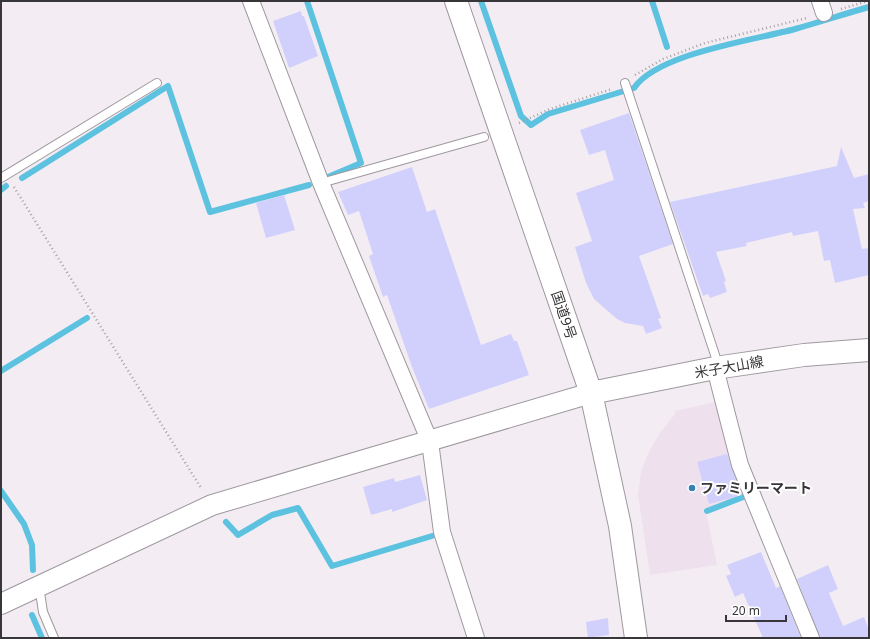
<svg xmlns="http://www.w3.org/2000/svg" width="870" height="639" font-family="'Noto Sans','Noto Sans JP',sans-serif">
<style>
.built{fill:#eee1ed}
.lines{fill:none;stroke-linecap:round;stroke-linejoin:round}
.stream{stroke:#5cc2e0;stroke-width:6}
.building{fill:#d1d0fd}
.service-casing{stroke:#9f999f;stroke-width:10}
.minor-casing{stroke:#9f999f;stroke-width:18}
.tertiary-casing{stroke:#9f999f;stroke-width:22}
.primary-casing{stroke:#9f999f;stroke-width:24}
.trunk-casing{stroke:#9f999f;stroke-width:24}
.path{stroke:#a5a1a5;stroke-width:2.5;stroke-dasharray:1 3;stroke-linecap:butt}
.service{stroke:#fff;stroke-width:8}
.minor{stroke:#fff;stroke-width:16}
.tertiary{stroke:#fff;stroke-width:20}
.primary{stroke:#fff;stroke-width:22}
.trunk{stroke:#fff;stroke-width:22}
.poi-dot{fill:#3680b3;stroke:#fff;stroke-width:1.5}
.labels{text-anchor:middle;stroke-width:4;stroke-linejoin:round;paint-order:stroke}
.street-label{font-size:14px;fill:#383638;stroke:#fff}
.poi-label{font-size:14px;font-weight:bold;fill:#383638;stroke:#fff;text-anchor:start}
</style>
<rect width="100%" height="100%" fill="#f3edf3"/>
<!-- built -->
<path class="built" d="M720 401 749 495 706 511 717 565 650 575 638 495 641 471 645 461 651 448 660 433 675 414V411Z"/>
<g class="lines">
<!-- stream -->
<path class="stream" d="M307 1 361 163 328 177
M481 1 521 116 531 125 548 114 634 88C658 53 755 40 795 29 820 22 844 14 869 7
M652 1 667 47
M22 178 168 86 210 212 309 185
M1 190 6 186
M1 371 87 318
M1 491 24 524 32 545 33 570
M707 511 751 494
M226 522 238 535 272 515 298 508 332 566 432 536
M32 615 42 638"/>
</g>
<!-- building -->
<path class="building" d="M301 11 302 16H304L318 56 289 68 273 21Z
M629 113 673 244 639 256 661 318 658 319 662 328 646 334 643 326 625 323 617 319 594 299 586 283 575 247 592 241 576 193 614 180 605 150 589 155 580 130Z
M841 147 854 178 869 174V201L863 203 865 208 853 209 862 249 869 248V275L835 283 830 260 824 261 818 231 793 236 792 232 746 243 747 246 716 252 726 281 724 282 727 292 710 298 708 294 703 296 670 202 837 166Z
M412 167 427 212 435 209 481 345 511 334 514 341H517L529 375 429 409 412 367 387 295 383 297 369 256 373 254 359 211 348 215 338 192Z
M284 195 295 230 266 238 256 203Z
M727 454 742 495 709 504 697 462Z
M420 475 427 500 392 512V509L371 515 363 487 394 478 395 482Z
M761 552 776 588 780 586 801 638H763L743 593 735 597 726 576 731 574 727 565Z
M828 565 838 589 829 593 843 626 864 617 869 630V638H820L797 579Z
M608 618 609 635 588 638 586 622Z"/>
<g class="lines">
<defs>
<path id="service" d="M625 83 719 367
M1 178 157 83
M321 183 484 137
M39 586 43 612 54 638"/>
<path id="minor" d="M251 1 321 183 430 442 442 532 476 638
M820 1 824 13
M715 368 740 465 811 638"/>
<path id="tertiary" d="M1 604 212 505 591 393"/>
<path id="primary" d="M591 393 715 368 804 355 869 350"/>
<path id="trunk" d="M456 1 591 393 620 526 636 638"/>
</defs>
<!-- service casing -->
<use href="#service" class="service-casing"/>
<!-- minor casing -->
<use href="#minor" class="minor-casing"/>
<!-- tertiary casing -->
<use href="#tertiary" class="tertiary-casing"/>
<!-- primary casing -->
<use href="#primary" class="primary-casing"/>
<!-- trunk casing -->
<use href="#trunk" class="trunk-casing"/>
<!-- path -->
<path class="path" d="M841 9 868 1
M635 75 663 59 705 43 807 18
M519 123 550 109 612 89
M14 187 201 488"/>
<!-- service -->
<use href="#service" class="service"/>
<!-- minor -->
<use href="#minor" class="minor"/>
<!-- tertiary -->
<use href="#tertiary" class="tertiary"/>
<!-- primary -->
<use href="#primary" class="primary"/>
<!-- trunk -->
<use href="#trunk" class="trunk"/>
</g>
<!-- markers -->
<circle class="poi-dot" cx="692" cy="488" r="4"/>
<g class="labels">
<!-- street labels -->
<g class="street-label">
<text transform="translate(564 315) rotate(71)" y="5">国道9号</text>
<text transform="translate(729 367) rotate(-10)" y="5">米子大山線</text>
</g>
<!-- poi labels -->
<g class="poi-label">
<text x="700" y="493">ファミリーマート</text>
</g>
</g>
<!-- border -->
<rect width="870" height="639" fill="none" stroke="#383638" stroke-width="4"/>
<!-- scale -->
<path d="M726 615v6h60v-6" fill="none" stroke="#383638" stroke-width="2"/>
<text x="732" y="615" font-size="12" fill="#383638" stroke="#ffffff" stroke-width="3" paint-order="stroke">20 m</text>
</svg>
